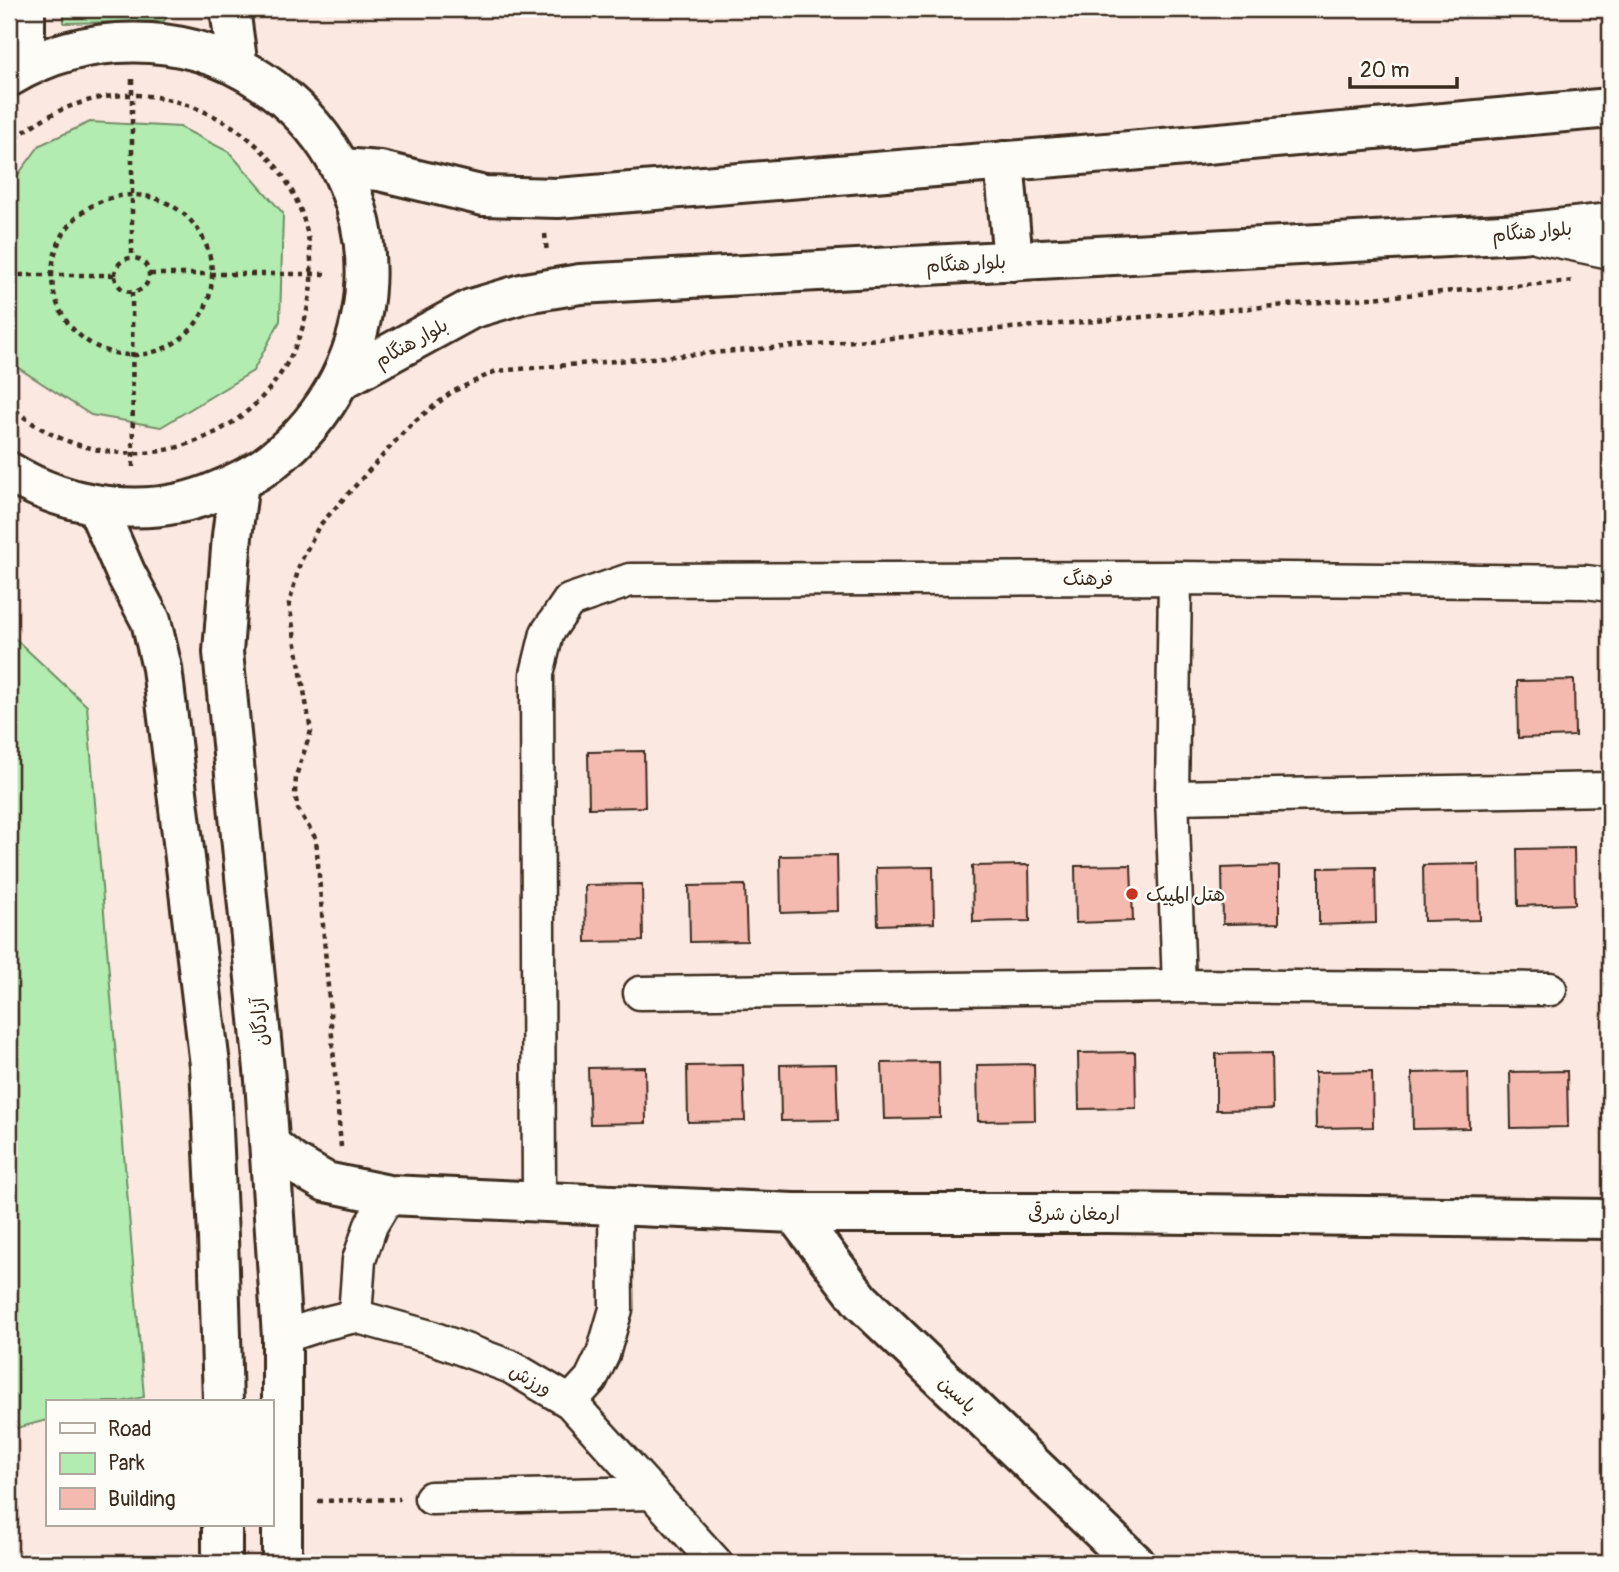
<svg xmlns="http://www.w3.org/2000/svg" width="1619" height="1572" font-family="Pangolin,'Playpen Sans Arabic',sans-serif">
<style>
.green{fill:#b2ecb1;stroke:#768b68;stroke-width:2}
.building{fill:#f4b9af;stroke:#3b2a1e;stroke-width:2}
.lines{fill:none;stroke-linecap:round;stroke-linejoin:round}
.street-casing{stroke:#3b2a1e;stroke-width:37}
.secondary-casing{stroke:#3b2a1e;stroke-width:44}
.primary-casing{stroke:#3b2a1e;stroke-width:44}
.path{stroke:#3b2a1e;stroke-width:4.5;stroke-dasharray:5 5;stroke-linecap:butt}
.street{stroke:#fdfcf7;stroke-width:32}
.secondary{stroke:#fdfcf7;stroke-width:38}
.primary{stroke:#fdfcf7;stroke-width:38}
.poi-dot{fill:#c8321e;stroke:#fdfcf7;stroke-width:2.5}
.labels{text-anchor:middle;stroke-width:5;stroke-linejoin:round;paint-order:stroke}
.street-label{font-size:19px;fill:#3b2a1e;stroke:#fdfcf7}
.poi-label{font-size:19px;fill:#3b2a1e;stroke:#fdfcf7;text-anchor:start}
</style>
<rect width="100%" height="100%" fill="#fae8e1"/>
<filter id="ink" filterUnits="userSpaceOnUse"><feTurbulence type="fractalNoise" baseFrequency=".0143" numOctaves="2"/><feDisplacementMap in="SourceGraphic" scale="14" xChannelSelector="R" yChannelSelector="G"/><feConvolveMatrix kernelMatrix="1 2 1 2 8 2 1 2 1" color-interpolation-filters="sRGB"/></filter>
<g filter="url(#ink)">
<!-- green -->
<path class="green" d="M64 9H172L164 21 64 23Z
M90 122 180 127 229 152 283 213 280 321 253 371 161 427 91 415 20 369 9 350V187L40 145Z
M9 633 87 706 144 1397 121 1402H47V1420L9 1430Z"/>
<!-- building -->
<path class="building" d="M1606 676H1610V732H1607Z
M1574 680 1575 736 1518 738 1517 681Z
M644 751 645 807 589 808 588 752Z
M1574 848 1575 904 1518 906 1517 849Z
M837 855 838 911 781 913 780 856Z
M1479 864 1480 920 1424 921 1423 865Z
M1029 865 1030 921 973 922 972 866Z
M1131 865 1133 921 1076 923 1075 866Z
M1279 866V923L1223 924 1222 868Z
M933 867 934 923 878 925 876 868Z
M1375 867 1376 923 1319 925V868Z
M642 884 643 941 586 942 585 885Z
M745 885 747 941 690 942 689 886Z
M1135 1052 1136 1108 1079 1109 1078 1053Z
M1272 1053 1273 1109 1216 1110V1054Z
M939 1062 940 1118 884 1119 882 1063Z
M836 1064 838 1120 781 1121 780 1065Z
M1034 1064 1035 1120 978 1121 977 1065Z
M743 1065 745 1121 688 1122 687 1066Z
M645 1067 646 1123 590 1124 588 1068Z
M1372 1071 1373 1127 1316 1128 1315 1072Z
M1567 1071 1568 1127 1511 1128 1510 1072Z
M1468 1072 1469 1128 1413 1129 1412 1073Z"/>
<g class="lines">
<defs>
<path id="street" d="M1539 237 1610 252
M1175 578 1172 797 1179 986
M1172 797 1610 789
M640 993 1179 986 1550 989
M539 1201 537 674 547 633 569 601 630 580 1175 578 1586 582 1610 585
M355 1316 359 1260 371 1225 389 1195
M282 1337 322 1324 355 1316 430 1337 511 1367 570 1402 716 1563
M570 1402 591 1379 603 1354 616 1309 615 1205
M431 1498 651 1493"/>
<path id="secondary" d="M1004 161 1013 261
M341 168 380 171 484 196 558 198 1118 152 1610 108
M341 380 471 309 525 293 580 284 1521 233 1610 223
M270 1145 293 1163 326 1182 389 1195 794 1213H1108L1610 1219
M794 1213 861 1301 1135 1563"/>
<path id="primary" d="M25 9V67
M230 9 238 67
M9 77C52 51 100 40 150 43 200 46 246 66 284 98 400 196 389 370 272 461 256 474 236 483 217 491 150 520 69 509 9 472
M239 482 232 536 223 652 265 1080 282 1337V1563
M96 505 126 574 151 621 162 668 210 1065 218 1237 223 1402
M222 1563V1525"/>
</defs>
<!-- street casing -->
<use href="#street" class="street-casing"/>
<!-- secondary casing -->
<use href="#secondary" class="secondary-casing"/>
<!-- primary casing -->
<use href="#primary" class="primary-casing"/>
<!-- path -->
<path class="path" d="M132 79V257
M9 145C49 105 115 85 170 100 209 110 242 128 269 158 346 244 313 387 210 435 183 448 153 455 123 453 80 450 40 434 9 404
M52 275a80 80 0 1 1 160 0a80 80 0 1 1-160 0Z
M545 234 547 253
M115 275a17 17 0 1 1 34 0a17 17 0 1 1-34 0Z
M150 274H328
M9 275H114
M132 292 133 471
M341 1147 316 839 298 809 295 794 296 776 311 731 289 604 300 563 319 526 411 424 452 392 496 371 1574 281
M318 1501 400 1499"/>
<!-- street -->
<use href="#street" class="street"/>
<!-- secondary -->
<use href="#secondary" class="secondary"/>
<!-- primary -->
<use href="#primary" class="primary"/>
</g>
</g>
<!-- markers -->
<circle class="poi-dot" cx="1132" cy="894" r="7"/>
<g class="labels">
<!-- street labels -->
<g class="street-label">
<text transform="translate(1532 231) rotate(-5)" y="7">بلوار هنگام</text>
<text transform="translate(966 263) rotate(-3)" y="7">بلوار هنگام</text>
<text transform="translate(411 342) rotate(-29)" y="7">بلوار هنگام</text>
<text x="1088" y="585">فرهنگ</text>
<text transform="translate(259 1022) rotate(-95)" y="7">آزادگان</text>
<text x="1074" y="1220">ارمغان شرقی</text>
<text transform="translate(531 1379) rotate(29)" y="7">ورزش</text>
<text transform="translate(958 1394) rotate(44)" y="7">یاسین</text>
</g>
<!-- poi labels -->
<g class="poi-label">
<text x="1146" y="901">هتل المپیک</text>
</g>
</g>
<!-- margin -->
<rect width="1619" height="1572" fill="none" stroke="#fdfcf7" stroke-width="35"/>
<rect x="18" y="18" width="1584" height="1537" fill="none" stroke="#3b2a1e" stroke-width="2.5" filter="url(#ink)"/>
<!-- legend -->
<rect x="46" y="1400" width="228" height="126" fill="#fdfcf7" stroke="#afa8a0" stroke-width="2"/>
<rect x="60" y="1423" width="35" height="10" fill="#fdfcf7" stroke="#afa8a0" stroke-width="2"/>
<text x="108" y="1436" font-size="21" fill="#3b2a1e">Road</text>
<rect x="60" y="1453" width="35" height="21" fill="#b2ecb1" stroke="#afa8a0" stroke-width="2"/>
<text x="108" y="1470" font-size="21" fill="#3b2a1e">Park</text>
<rect x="60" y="1488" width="35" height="21" fill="#f4b9af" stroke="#afa8a0" stroke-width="2"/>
<text x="108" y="1506" font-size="21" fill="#3b2a1e">Building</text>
<!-- scale -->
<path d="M1350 77v10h107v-10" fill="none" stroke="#3b2a1e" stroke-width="3.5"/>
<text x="1360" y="77" font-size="21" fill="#3b2a1e" stroke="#fdfcf7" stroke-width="5" paint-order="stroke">20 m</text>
</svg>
